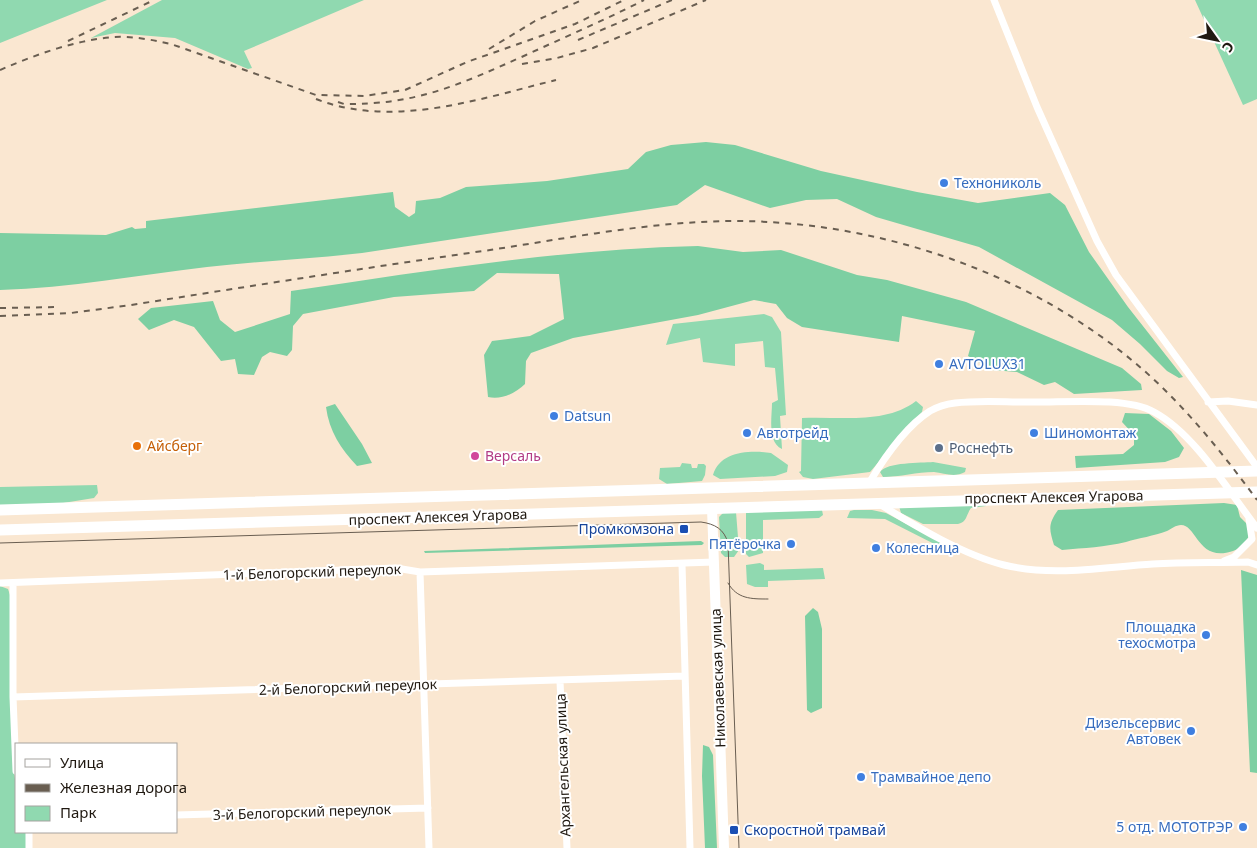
<svg xmlns="http://www.w3.org/2000/svg" width="1257" height="848" font-family="'Noto Sans',sans-serif">
<style>
.green{fill:#90d9b0}
.forest{fill:#7dcfa2}
.lines{fill:none;stroke-linecap:round;stroke-linejoin:round}
.minor{stroke:#fff;stroke-width:7}
.secondary{stroke:#fff;stroke-width:10}
.primary{stroke:#fff;stroke-width:11}
.tram{stroke:#695e51;stroke-width:1}
.rail{stroke:#695e51;stroke-width:2;stroke-dasharray:6 6;stroke-linecap:butt}
.shop-dot{fill:#3f7fe0;stroke:#fff;stroke-width:2}
.food-dot{fill:#e8710a;stroke:#fff;stroke-width:2}
.service-dot{fill:#5c6f8a;stroke:#fff;stroke-width:2}
.hotel-dot{fill:#d1479c;stroke:#fff;stroke-width:2}
.transit-dot{fill:#1a4fb4;stroke:#fff;stroke-width:2}
.labels{text-anchor:middle;stroke-width:4;stroke-linejoin:round;paint-order:stroke}
.shop-label{font-size:14px;fill:#366cbe;stroke:#fff;text-anchor:start}
.food-label{font-size:14px;fill:#c56008;stroke:#fff;text-anchor:start}
.service-label{font-size:14px;fill:#4e5e75;stroke:#fff;text-anchor:start}
.hotel-label{font-size:14px;fill:#b23c85;stroke:#fff;text-anchor:start}
.street-label{font-size:14px;fill:#201911;stroke:#fff}
.transit-label{font-size:14px;fill:#164399;stroke:#fff;text-anchor:end}
</style>
<rect width="100%" height="100%" fill="#fae7d1"/>
<!-- green -->
<path class="green" d="M0 0H107L0 43Z
M162 0H364L244 51 252 68 248 69 175 38 115 33 91 38Z
M1195 0H1257V99L1243 105Z
M764 314 772 317 781 332 786 415 780 416 782 449C767 442 772 417 772 403L778 400 775 368 765 367 763 341 735 344V366L703 362 700 338 666 345 673 324Z
M916 401 923 407 922 412 870 472 813 479 803 477 799 472 801 471 802 418C839 416 885 425 916 401Z
M771 453 788 465 787 472 775 476 720 479 713 475C720 451 750 450 771 453Z
M933 462 966 468 965 472C955 478 944 473 934 472 917 472 900 477 883 477L880 472C887 462 921 463 933 462Z
M682 463 691 464 692 468H697L698 464H704L706 466 705 475 702 481 667 484 659 479 660 468 680 467Z
M97 485 98 493 94 498 57 504 0 506V487Z
M986 503V506L971 508C966 515 967 522 958 524H923L901 513 899 506Z
M822 510 823 515 819 518 763 520V553L749 557 746 554V512Z
M854 510H872L886 513 959 552 956 555 885 519 847 518 850 511Z
M736 512 739 550 734 557H725L721 553 719 517 723 513Z
M760 563 764 565V570L823 568 825 579 768 581V587H755L747 584 746 565Z
M0 586 8 589 10 595 13 765 16 786V832H26L27 848H0Z"/>
<!-- forest -->
<path class="forest" d="M706 142 735 145 821 171 917 192 978 203 1050 193 1065 205 1089 252 1128 307 1183 377 1179 378 1167 371 1140 344 1112 320 979 247 876 217 837 199 806 200 770 208 705 185 677 205 362 253C310 259 259 261 207 267 138 275 70 288 0 290V233L106 235 132 227 135 229 146 228V221L393 192 395 207 409 217 415 213 416 201 440 198 466 187 547 181 628 169 646 152 671 145Z
M698 246 743 252 781 250 857 275 887 280 966 302 1122 368 1141 384 1142 390 1074 394 1055 382 1044 385 1017 372 992 370 968 356 975 331 902 316 899 342 802 327 787 318 776 304 754 300 698 315 573 338 531 353 526 361 525 384C516 393 502 400 488 397L484 355 492 341 530 336 564 319 559 274 497 273 474 291 394 297 303 314 293 326 292 350 287 356 270 352 262 357 254 375 238 374 235 359 221 361 194 327 174 320 149 330 138 319 151 308 213 301 220 320 235 332 290 314 291 291C426 271 561 249 698 246Z
M335 404 362 444 372 463 357 466C341 449 329 431 326 407Z
M1125 413 1149 414 1171 431 1184 448 1179 457 1165 462 1076 468 1075 456 1123 454 1134 445V435L1122 422Z
M1224 503 1237 505 1240 517 1252 529C1249 538 1243 548 1233 551 1198 563 1197 525 1181 525 1176 525 1171 529 1167 531 1154 536 1139 538 1126 542 1105 547 1084 548 1062 550L1054 545C1049 529 1048 524 1058 510Z
M701 541 704 543 702 545 425 553 424 551Z
M1241 570 1257 575V773L1250 772Z
M813 608 818 612 822 629V708L811 713 807 710 805 616Z
M703 745 709 747 713 755 717 848H705L702 776Z"/>
<g class="lines">
<!-- minor -->
<path class="minor" d="M994 0 1037 107 1097 241 1116 275 1257 467
M1208 402 1228 401 1257 405
M869 483C884 458 905 427 930 411 937 407 947 404 955 403 978 400 1003 402 1027 402 1061 403 1125 396 1154 412 1195 434 1229 492 1257 528
M881 505C917 527 964 555 1004 565 1053 577 1104 567 1153 564 1184 562 1216 563 1248 562L1257 565
M1224 561 1234 557 1252 539 1249 519
M682 564 690 848
M420 572 429 848
M0 583 396 568 420 572 714 562
M13 584V697L16 771
M560 681 567 848
M13 697 684 676
M176 815 428 808
M29 832V848"/>
<!-- secondary -->
<path class="secondary" d="M712 508 724 848"/>
<!-- primary -->
<path class="primary" d="M0 510 1257 471
M0 530 1257 492"/>
<!-- tram -->
<path class="tram" d="M0 543 701 522C715 524 724 529 728 543L739 848
M728 583C737 599 751 599 768 599"/>
<!-- rail -->
<path class="rail" d="M578 40 672 0
M68 41 154 0
M489 49 535 21 582 0
M522 64 557 58 593 48 706 0
M0 70C35 55 75 40 114 37 133 36 153 40 171 44L316 95 364 96 405 90 467 62 575 24 624 0
M316 99C393 129 479 99 556 80
M338 102 344 104C417 105 461 84 526 55 565 37 605 20 644 0
M0 308 60 307
M0 316 71 313 131 305C251 286 371 267 490 250 569 238 649 222 729 221 872 220 1023 269 1134 362 1181 401 1221 451 1257 500"/>
</g>
<!-- markers -->
<g class="shop-dot">
<circle cx="944" cy="183" r="5"/>
<circle cx="939" cy="364" r="5"/>
<circle cx="554" cy="416" r="5"/>
<circle cx="747" cy="433" r="5"/>
<circle cx="1034" cy="433" r="5"/>
<circle cx="791" cy="544" r="5"/>
<circle cx="876" cy="548" r="5"/>
<circle cx="1206" cy="635" r="5"/>
<circle cx="1191" cy="731" r="5"/>
<circle cx="861" cy="777" r="5"/>
<circle cx="1243" cy="827" r="5"/>
</g>
<circle class="food-dot" cx="137" cy="446" r="5"/>
<circle class="service-dot" cx="939" cy="448" r="5"/>
<circle class="hotel-dot" cx="475" cy="456" r="5"/>
<g class="transit-dot">
<rect x="679" y="524" width="10" height="10" rx="2.5"/>
<rect x="729" y="825" width="10" height="10" rx="2.5"/>
</g>
<g class="labels">
<!-- shop labels -->
<g class="shop-label">
<text x="954" y="188">Технониколь</text>
<text x="949" y="369">AVTOLUX31</text>
<text x="564" y="421">Datsun</text>
<text x="757" y="438">Автотрейд</text>
<text x="1044" y="438">Шиномонтаж</text>
<text x="781" y="549" text-anchor="end">Пятёрочка</text>
<text x="886" y="553">Колесница</text>
<text x="1196" y="632" text-anchor="end">Площадка<tspan x="1196" dy="16">техосмотра</tspan></text>
<text x="1181" y="728" text-anchor="end">Дизельсервис<tspan x="1181" dy="16">Автовек</tspan></text>
<text x="871" y="782">Трамвайное депо</text>
<text x="1233" y="832" text-anchor="end">5 отд. МОТОТРЭР</text>
</g>
<!-- food labels -->
<g class="food-label">
<text x="147" y="451">Айсберг</text>
</g>
<!-- service labels -->
<g class="service-label">
<text x="949" y="453">Роснефть</text>
</g>
<!-- hotel labels -->
<g class="hotel-label">
<text x="485" y="461">Версаль</text>
</g>
<!-- street labels -->
<g class="street-label">
<text transform="translate(1054 497) rotate(-1)" y="5">проспект Алексея Угарова</text>
<text transform="translate(438 517) rotate(-2)" y="5">проспект Алексея Угарова</text>
<text transform="translate(312 572) rotate(-2)" y="5">1-й Белогорский переулок</text>
<text transform="translate(718 678) rotate(-92)" y="5">Николаевская улица</text>
<text transform="translate(348 687) rotate(-2)" y="5">2-й Белогорский переулок</text>
<text transform="translate(563 765) rotate(-92)" y="5">Архангельская улица</text>
<text transform="translate(302 812) rotate(-2)" y="5">3-й Белогорский переулок</text>
</g>
<!-- transit labels -->
<g class="transit-label">
<text x="674" y="534">Промкомзона</text>
<text x="744" y="835" text-anchor="start">Скоростной трамвай</text>
</g>
</g>
<!-- legend -->
<rect x="15" y="743" width="162" height="90" fill="#ffffff" stroke="#a6a3a0"/>
<rect x="25" y="759" width="25" height="8" fill="#ffffff" stroke="#a6a3a0"/>
<text x="60" y="768" font-size="15" fill="#201911">Улица</text>
<rect x="25" y="784" width="25" height="8" fill="#695e51" stroke="#a6a3a0"/>
<text x="60" y="793" font-size="15" fill="#201911">Железная дорога</text>
<rect x="25" y="806" width="25" height="15" fill="#90d9b0" stroke="#a6a3a0"/>
<text x="60" y="818" font-size="15" fill="#201911">Парк</text>
<!-- north arrow -->
<g transform="translate(1217 40) rotate(123)" stroke="#ffffff" stroke-width="4" paint-order="stroke">
<path d="M0-4L9 19L0 12L-9 19Z" fill="#201911"/>
<text y="-8" font-size="14" font-weight="bold" text-anchor="middle" fill="#201911">С</text>
</g>
</svg>
